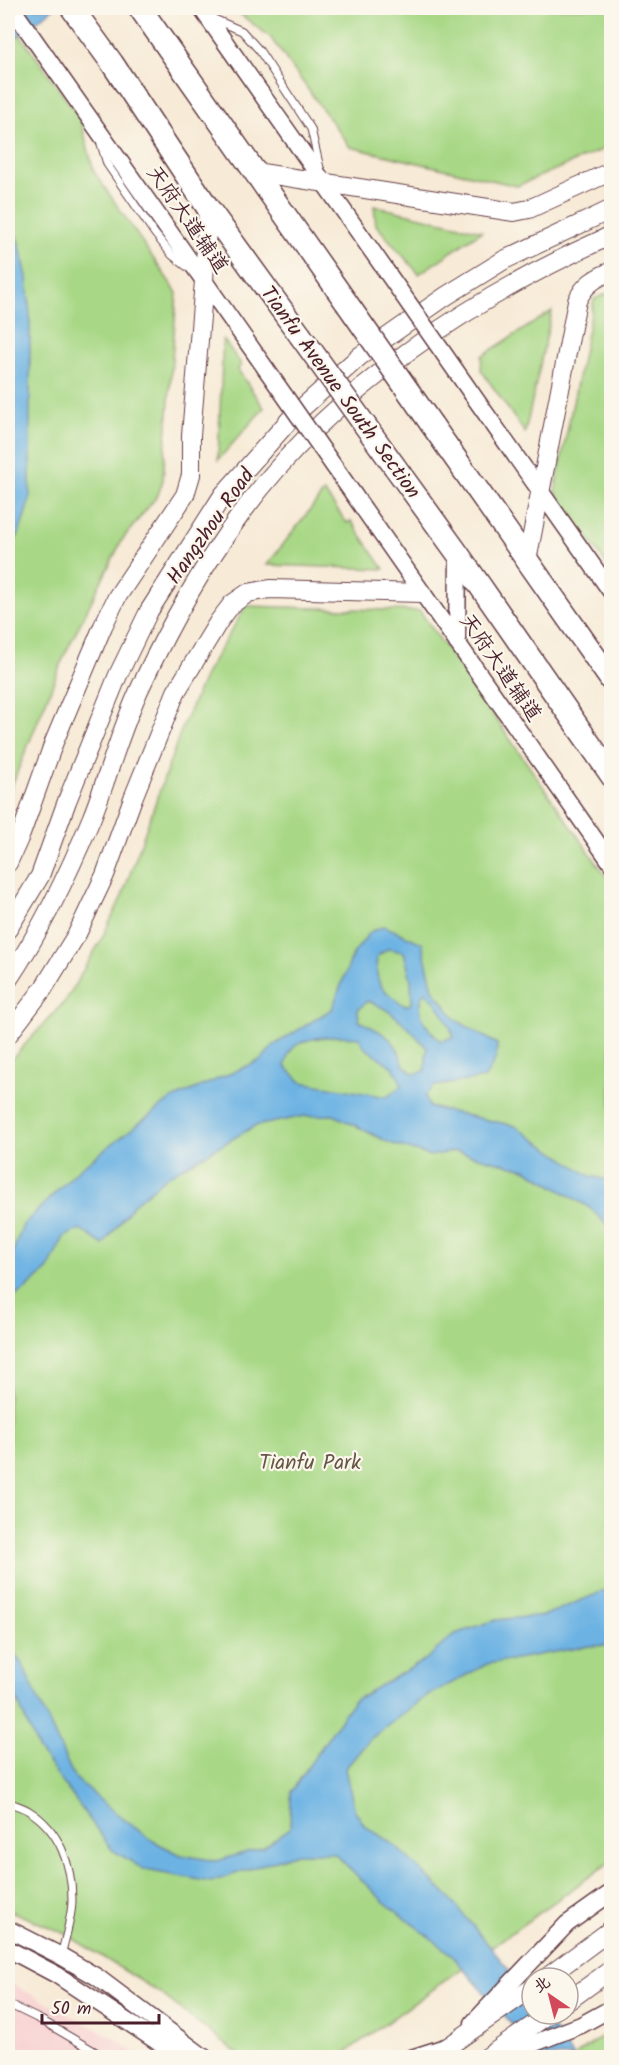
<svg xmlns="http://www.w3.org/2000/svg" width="619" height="2065" font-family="Kalam,'LXGW WenKai TC',sans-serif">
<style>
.built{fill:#f7cfd0}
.green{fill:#a8d886;stroke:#797c58;stroke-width:1.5}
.water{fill:#6cb2e3;stroke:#5b6887;stroke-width:1.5;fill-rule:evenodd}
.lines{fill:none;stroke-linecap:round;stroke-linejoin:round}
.service-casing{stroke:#643d45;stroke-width:9}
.tertiary-casing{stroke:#643d45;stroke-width:19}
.secondary-casing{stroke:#643d45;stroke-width:20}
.trunk-casing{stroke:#643d45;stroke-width:25}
.service{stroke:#fff;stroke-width:7}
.tertiary{stroke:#fff;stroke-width:16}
.secondary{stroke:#fff;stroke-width:18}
.trunk{stroke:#fff;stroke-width:22}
.tertiary-bridge-casing{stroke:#643d45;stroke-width:19;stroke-linecap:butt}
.trunk-bridge-casing{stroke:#643d45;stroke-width:25;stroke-linecap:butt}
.tertiary-bridge{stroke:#fff;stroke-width:16}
.trunk-bridge{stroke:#fff;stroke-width:22}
.labels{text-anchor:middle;stroke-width:4.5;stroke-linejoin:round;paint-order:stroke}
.street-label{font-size:21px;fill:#4a1f2b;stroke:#fbf7ec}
.park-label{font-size:21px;fill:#665646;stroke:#fbf7ec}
</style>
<rect width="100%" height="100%" fill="#fbf7ec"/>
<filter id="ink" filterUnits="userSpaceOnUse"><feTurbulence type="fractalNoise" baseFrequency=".0167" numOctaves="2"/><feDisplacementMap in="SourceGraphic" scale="12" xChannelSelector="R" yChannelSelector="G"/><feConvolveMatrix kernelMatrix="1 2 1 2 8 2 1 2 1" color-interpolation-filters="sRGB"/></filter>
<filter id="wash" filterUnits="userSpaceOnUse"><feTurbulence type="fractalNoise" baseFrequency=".008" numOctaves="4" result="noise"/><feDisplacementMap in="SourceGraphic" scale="24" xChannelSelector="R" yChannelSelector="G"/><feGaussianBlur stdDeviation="1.35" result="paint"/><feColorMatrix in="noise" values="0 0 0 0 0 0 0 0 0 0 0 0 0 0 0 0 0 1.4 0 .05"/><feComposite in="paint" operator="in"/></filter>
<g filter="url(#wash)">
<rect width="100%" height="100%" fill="#f7ead6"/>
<!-- built -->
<path class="built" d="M8 1982 114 2038 140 2057H8Z"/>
<!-- green -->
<path class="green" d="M232 8H611V146L517 186 350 147 270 37Z
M8 18 80 118 94 172 177 293 163 480 158 495 122 540 65 654 8 795Z
M374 206 482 231 419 274 376 225Z
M611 292V571L555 491 594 299Z
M552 311 525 433 481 370 482 356Z
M223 339 241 364 238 370 264 408 218 460Z
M324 492 347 523 351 521 384 569 267 565Z
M246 606 420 611 611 883V1861L339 2057H242L160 1993 66 1934 8 1910V1063L66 1000 101 940 123 894 183 725 207 671Z
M611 2030V2057L572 2058Z"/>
<!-- water -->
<path class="water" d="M8 8H54L8 44Z
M8 216 20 246 27 277 30 316V499L19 534 8 552Z
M384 926 422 943 433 989 456 1020 497 1044 496 1058 485 1078 435 1086 425 1095 429 1107 515 1126 590 1176 611 1181V1229L590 1208 525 1169 455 1151 430 1156 390 1143 334 1115 305 1116 255 1126 169 1175 135 1203 103 1245 80 1229 64 1237 48 1269 26 1289 8 1301V1261L10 1259 23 1225 79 1169 170 1100 261 1060 274 1045 332 1009 353 954 370 932ZM388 949 404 952 411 980 412 1003 405 1006C382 990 374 985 377 956ZM425 992C439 1003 448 1021 454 1037L441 1041C426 1028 413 1012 425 992ZM367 1001C393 1009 409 1028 427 1048L425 1071 414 1074C399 1062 405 1066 398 1050 391 1035 373 1028 359 1021L358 1010ZM339 1036 359 1038 365 1048 393 1067 402 1085 387 1097 301 1082 285 1066C287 1061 287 1055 290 1052 297 1038 326 1037 339 1036Z
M611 1588V1645L590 1646 487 1664 422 1699 369 1740 345 1769 355 1811 365 1826 393 1844 450 1898 532 1998V2014H544L573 2057H533L511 2023 450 1953 383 1901 334 1853H297L211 1882 145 1870 112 1850 38 1749 8 1679V1643L23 1666 74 1777 107 1806 151 1840 181 1855 217 1861 264 1847 290 1828 291 1792 353 1701 425 1660 455 1634 496 1620 545 1615Z"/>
</g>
<g filter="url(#ink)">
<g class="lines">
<defs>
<path id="service" d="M214 19 242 31 259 50 311 129 320 168
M101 144 107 164 155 234 172 255 186 266
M8 1802C14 1805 23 1807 29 1811 60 1830 72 1866 72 1900 72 1918 65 1938 61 1956
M8 2004 41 2020 106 2058"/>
<path id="tertiary" d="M12 8 266 369
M201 8 386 271
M472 394 612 593
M354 495 612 864
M457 643 458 554
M8 1929 61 1956 97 1977 205 2058
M8 1949 57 1975 182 2058
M473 2023 567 1924 612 1892
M411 2058 445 2047
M496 2058 581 2025 612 2008"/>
<path id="secondary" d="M255 172 514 212 529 209 612 171
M527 561 577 301C584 285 595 278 612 271
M8 863 21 834 54 742 103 626 117 597 185 495 191 475V435L204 281 208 208
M8 929 40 876 67 801 118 675 149 611 223 495 293 416 360 356 446 296 504 260 612 209
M8 980C42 929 69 873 92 817 109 774 121 728 141 686 169 626 202 567 241 514 330 391 475 296 612 235
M8 1035 43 989 77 934 105 875 133 798 176 692 219 621 232 604 248 593 270 589 422 593
M546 1978 612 1929
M568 2001 612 1969
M432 2058 532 1988
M486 2058 549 2014"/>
<path id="trunk" d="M72 8 112 63 208 208 300 335
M140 8 346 302
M432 425 612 681
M395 467 458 554 612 776"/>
</defs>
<!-- service casing -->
<use href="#service" class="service-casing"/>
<!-- tertiary casing -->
<use href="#tertiary" class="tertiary-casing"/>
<!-- secondary casing -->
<use href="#secondary" class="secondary-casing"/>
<!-- trunk casing -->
<use href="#trunk" class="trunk-casing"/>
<!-- service -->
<use href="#service" class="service"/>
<!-- tertiary -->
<use href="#tertiary" class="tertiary"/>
<!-- secondary -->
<use href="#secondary" class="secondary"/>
<!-- trunk -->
<use href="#trunk" class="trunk"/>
<defs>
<path id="tertiary-bridge" d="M386 271 472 394
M266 369 354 495"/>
<path id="trunk-bridge" d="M346 302 432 425
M300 335 395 467"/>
</defs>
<!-- tertiary-bridge casing -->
<use href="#tertiary-bridge" class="tertiary-bridge-casing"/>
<!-- trunk-bridge casing -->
<use href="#trunk-bridge" class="trunk-bridge-casing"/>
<!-- tertiary-bridge -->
<use href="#tertiary-bridge" class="tertiary-bridge"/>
<!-- trunk-bridge -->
<use href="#trunk-bridge" class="trunk-bridge"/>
</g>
</g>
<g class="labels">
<!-- street labels -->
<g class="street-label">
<text transform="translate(188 219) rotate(55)" y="7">天府大道辅道</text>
<text transform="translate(341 392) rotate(54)" y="7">Tianfu Avenue South Section</text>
<text transform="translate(210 526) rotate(-55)" y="7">Hangzhou Road</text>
<text transform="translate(501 667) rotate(55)" y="7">天府大道辅道</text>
</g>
<!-- park labels -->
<g class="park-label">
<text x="310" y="1469">Tianfu Park</text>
</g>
</g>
<!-- margin -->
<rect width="619" height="2065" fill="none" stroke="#fbf7ec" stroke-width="30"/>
<!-- north arrow -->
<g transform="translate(550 1996) rotate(325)"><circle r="28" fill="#fbf7ec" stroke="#b4a19f" stroke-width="1.5"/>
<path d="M0-4.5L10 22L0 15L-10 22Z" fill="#d1495b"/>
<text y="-9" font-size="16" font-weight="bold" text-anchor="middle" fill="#4a1f2b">北</text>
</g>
<!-- scale -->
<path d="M42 2014v9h117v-9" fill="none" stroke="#4a1f2b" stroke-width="3"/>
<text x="51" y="2014" font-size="18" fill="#4a1f2b" stroke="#fbf7ec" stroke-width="4.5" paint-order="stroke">50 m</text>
</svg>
